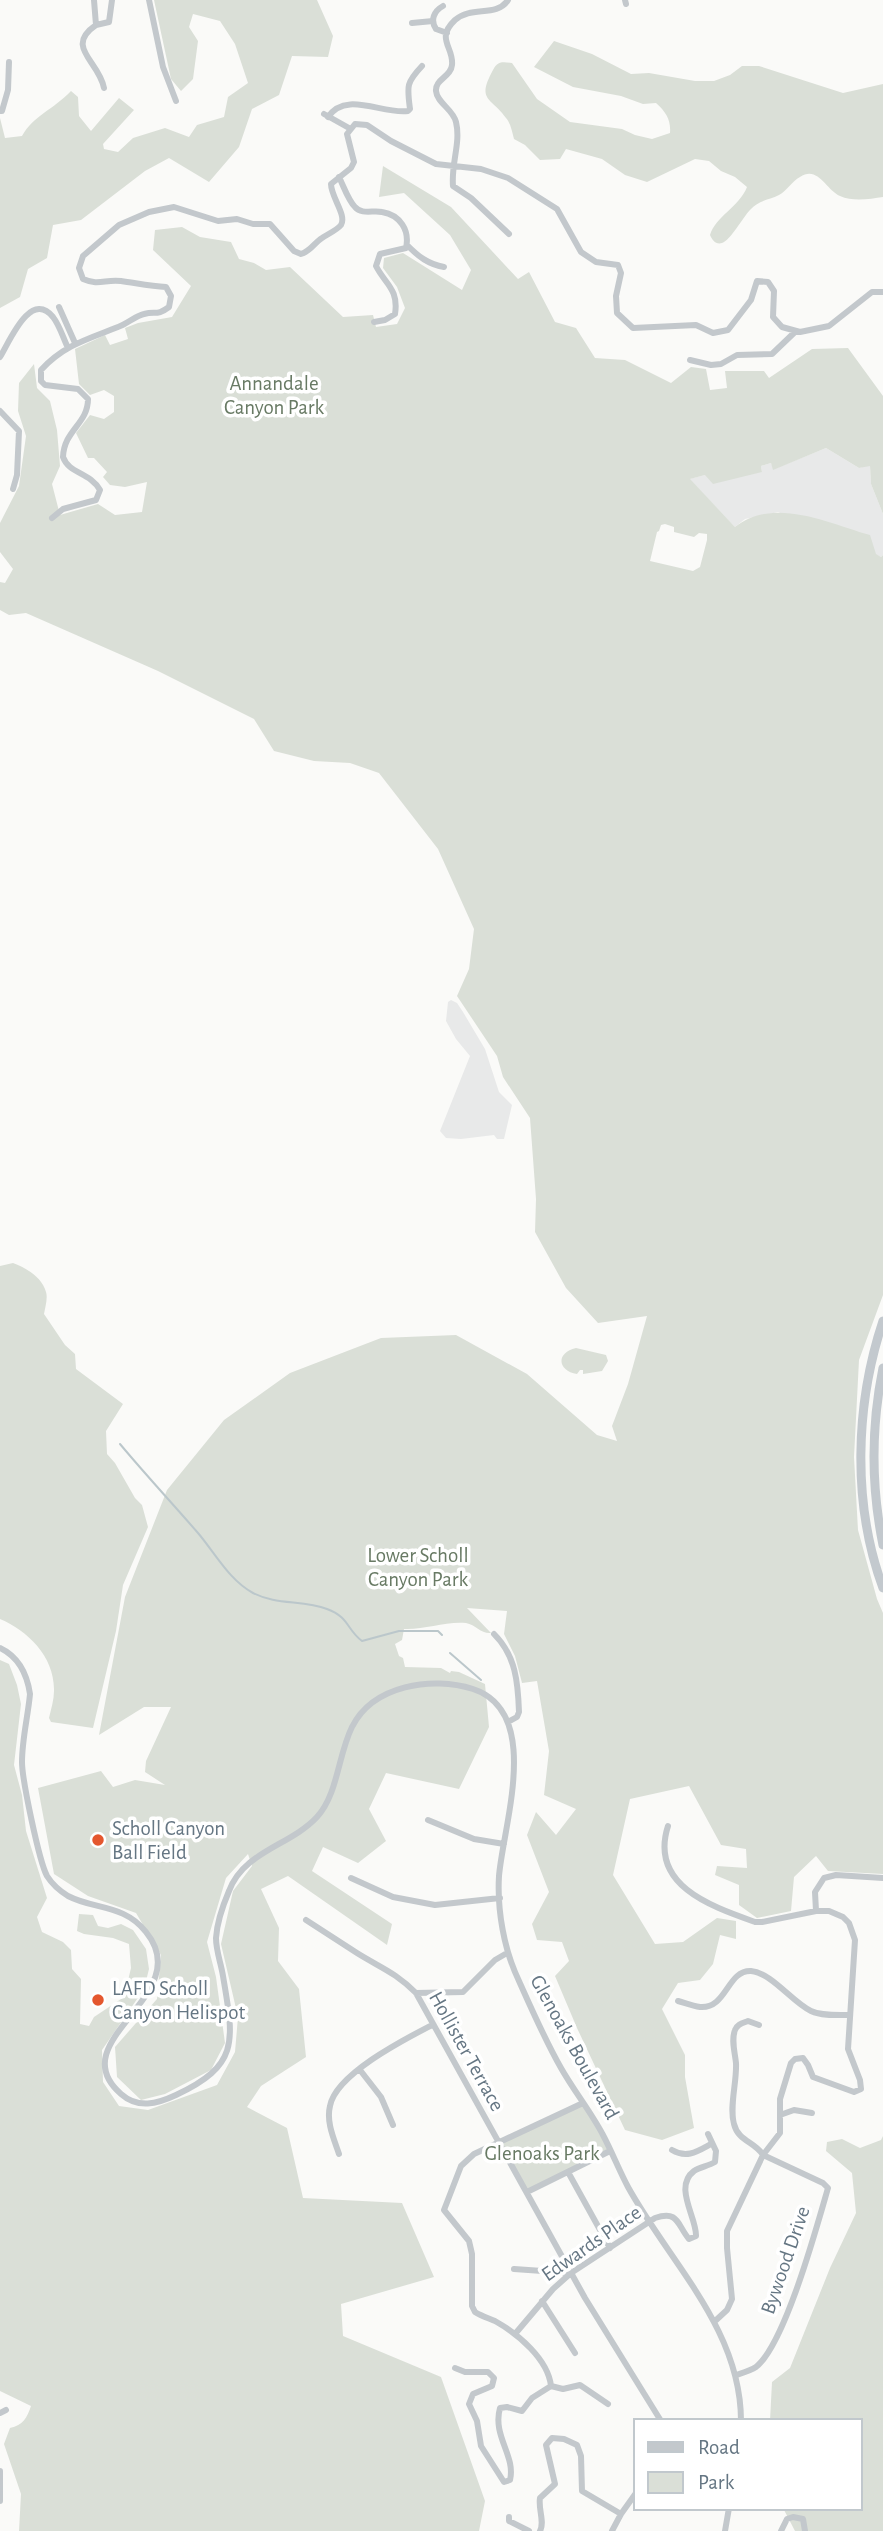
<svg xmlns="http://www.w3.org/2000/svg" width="883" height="2531" font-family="'Alegreya Sans',sans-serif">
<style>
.built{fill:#e8e9e9}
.green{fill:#dadfd7;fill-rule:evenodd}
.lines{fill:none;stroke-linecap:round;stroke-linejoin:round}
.stream{stroke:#bbc7cb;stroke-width:2}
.minor{stroke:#c3c8cc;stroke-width:6}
.highway{stroke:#c3c9ce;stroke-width:9}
.poi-dot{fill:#e4572e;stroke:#fff;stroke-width:2.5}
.labels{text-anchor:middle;stroke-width:7;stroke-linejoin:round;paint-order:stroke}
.park-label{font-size:21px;fill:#687a64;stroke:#fff}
.poi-label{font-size:21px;fill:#657683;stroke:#fff;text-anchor:start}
.street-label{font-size:21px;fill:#657683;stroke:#fff}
</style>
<rect width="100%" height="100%" fill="#fafaf8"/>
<!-- built -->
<path class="built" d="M826 448 859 468 870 465 871 484 883 514V555L881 557 778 512 745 519 735 527 689 479 705 475 762 472 761 466 771 463 774 469Z
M451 1000 457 1003 463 1012 485 1049 499 1092 512 1105 504 1139H497L494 1135 461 1139 446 1138 440 1131 470 1056 456 1039 446 1021 448 1002Z"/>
<!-- green -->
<path class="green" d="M154 0H317L333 36 328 57 292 56 279 95 252 109 239 147 209 182 169 158 145 171 81 220 53 225 47 258 28 269 20 297 0 308V118L5 138 22 136C33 116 54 109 71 91L78 97 79 116 91 131 119 98 134 110 103 144 104 149 118 152 133 138 165 128 189 137 197 125 224 117 228 97 248 83 235 44 220 21 193 14 189 27 198 41 193 79 181 91 171 79Z
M554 41 592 54 631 74 649 73 695 81H714L730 75 742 66H759L843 93 883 84V197C870 199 853 202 840 196 826 190 818 165 800 177 792 181 787 191 779 195 769 200 759 200 750 210 743 217 731 240 722 243 716 245 712 240 710 235 716 216 739 207 747 187L735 177 721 171 709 161 695 159 647 182 625 175 602 159 566 149 560 159 540 160 525 145 514 139C512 132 511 124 506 118 491 97 476 101 493 70 498 61 502 62 512 63L537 99 570 122 622 129 635 135 652 139 670 133C671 120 666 112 656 103L643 104 621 96 573 87 534 67Z
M383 166 451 207 518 279 529 272 555 322 576 328 595 358 625 360 671 383 691 367 706 369 710 390 727 388 725 371H764L769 378 812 349 848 348 883 396V514L871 484 870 466 859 468 826 448 773 470 771 463 761 466 762 472 713 484 705 475 690 479 735 527C774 496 828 523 870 535L876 554 881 557 883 555V1295L859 1360 854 1457 858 1530 877 1599 883 1613V1874L828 1871 816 1856 794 1877 791 1911 757 1918 739 1905V1885L715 1875 717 1866 747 1868 746 1849 721 1845 689 1786 630 1799 613 1875 655 1944 683 1942 717 1918 736 1921V1939L720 1935 713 1964 700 1980 678 1983 662 2009 685 2055V2077L694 2128 662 2140 625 2130 577 2028 555 1976 569 1961 562 1942 537 1940 532 1924 549 1892 527 1835 536 1812 556 1835 576 1809 544 1795 549 1751 537 1681 522 1683 515 1656 504 1634 507 1611 467 1608 491 1633C481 1634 476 1625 466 1623 446 1621 424 1630 404 1629L402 1640 395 1644 399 1656 403 1658 405 1667 441 1668 450 1673 451 1671 459 1672 485 1684 489 1727 459 1789 386 1773 369 1809 386 1841 358 1863 323 1847 312 1871 392 1924 387 1945 288 1876 261 1889 279 1928 278 1961 299 1989 306 2057 261 2086 247 2107 287 2128 303 2198 402 2203 434 2277 341 2304 343 2336 441 2377 485 2501 479 2531H19L21 2494 4 2444 10 2428C23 2425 27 2418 31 2406L0 2391V1660L9 1664 17 1685 21 1704 14 1765 22 1795 26 1831 47 1898 37 1917 42 1932 63 1942 71 1950 72 1969 81 1979 80 2024 89 2026 94 2017 124 1997 131 1968 129 1944 113 1938 84 1934 77 1931 79 1914 93 1915 98 1926 108 1928 121 1924 133 1930 146 1949 149 1969 144 1989 102 2050 103 2082 119 2106 148 2110 217 2085 235 2052 238 2017 221 1944 233 1891 252 1866 248 1854 226 1878 207 1942 216 1977 225 2043 211 2070 165 2094 141 2100 117 2077 115 2047 157 1999 161 1955 136 1913 88 1896 54 1874 38 1788 101 1771 113 1787 135 1780 165 1785 145 1772 146 1761 171 1707H144L99 1735 125 1597 167 1490 224 1420 290 1373 381 1338 456 1335 527 1374 597 1435 617 1441 612 1426 628 1384 647 1316 598 1323 566 1288 535 1232 536 1199 530 1118 503 1077 497 1056 457 996 469 969 474 929 438 849 379 773 350 763 314 761 274 751 254 719 158 671 26 613 9 615 0 610V582L5 583 13 569 0 552V523L19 486 26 436 18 411 19 383 34 364 37 388 50 401 57 430 60 466 52 484 60 515 98 504 115 515 142 512 147 482 125 487 110 485 103 477 107 472 94 458H88L76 433 90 415 104 419 114 412V396L104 390 90 395 79 384 75 349 105 335 110 345 128 339 125 328 138 323 172 317 191 286 153 250 155 230 182 227 200 237 231 242 239 259 254 263 266 270 290 267 343 317 373 315 376 327 397 324 405 308 397 287 383 268 384 258 403 253 462 290 471 270 450 235 404 193 379 197ZM665 524 674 527V532L694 537 699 533 707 534V540L700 567 693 571 650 561 657 532 659 531 661 525Z
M13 1263C26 1268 42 1277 46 1292 48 1298 45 1308 44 1314L65 1345 75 1354 76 1369 123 1404 106 1431 107 1454 115 1463 135 1498 142 1505 148 1527 123 1585 116 1631 93 1728 51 1722 49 1718C51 1709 54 1700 54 1691 55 1657 28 1631 0 1619V1266Z
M576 1348 606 1355 608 1361 602 1371 583 1374V1370H580L577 1374C558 1371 555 1353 576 1348Z
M583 2103 610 2151 527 2192 498 2142Z
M883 2136V2531H795L783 2508H860V2421H770L772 2382 790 2368 830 2268 856 2213 852 2173 826 2151 827 2142 842 2139 860 2148 881 2140Z"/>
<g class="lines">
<!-- stream -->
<path class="stream" d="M120 1444C145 1474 172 1503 198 1533 215 1553 229 1580 253 1593 276 1605 303 1600 327 1609 349 1617 347 1630 362 1641L399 1631H438L442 1635
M450 1653 481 1680"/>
<!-- minor -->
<path class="minor" d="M94 0 96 25 109 22 112 0
M149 0 163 67 176 101
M508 0C496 18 472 5 455 20 435 39 454 47 452 65 451 77 435 79 436 91 437 103 453 109 456 122 461 143 451 163 453 186L471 198 509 234
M625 0 626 4
M443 6C434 11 430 20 436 29L447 33
M412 23 433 21
M96 25C64 47 99 61 104 88
M0 111H2L8 90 9 62
M324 114 349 128
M328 117C346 90 383 115 408 111L410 109C407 86 406 83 422 66
M339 177C344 187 348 200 355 207 362 215 373 210 382 212 400 215 410 230 406 248L380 254 376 266C385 284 399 289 395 314L385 320 374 322
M407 245C419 257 428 264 444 267
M59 307 75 343
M0 357C9 343 30 289 53 317 60 326 63 338 68 348
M690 360 711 365 721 364 737 355 772 354 796 331
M0 411 19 431 17 475 13 489
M52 518 63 509 96 500 100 490C90 472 69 474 63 457 64 430 88 424 88 399L78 389 45 385 41 381V370C64 345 88 339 118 327 127 324 135 316 144 314 156 311 157 316 169 307L171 296 166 287C150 286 136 283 121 281 105 279 99 286 83 279L79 268 83 256 119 225 149 212 174 207 218 221 237 219 253 224H270L294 251 301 254C311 251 314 243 322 238 328 234 337 230 341 225 347 215 331 197 331 184L351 168 354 162 347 134 355 124 367 125 391 141 436 164 481 169 508 178 557 209 581 252 596 262 618 265 621 273 616 296 617 313 633 328 696 325 713 333 728 330 751 300 757 281 768 282 774 291 773 317 782 327 800 332 829 326 872 292H883
M494 1634C516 1656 518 1683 519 1712L517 1717 508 1722
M0 1648C19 1657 27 1674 30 1694 28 1716 22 1739 22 1762 22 1779 39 1861 47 1876 52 1884 60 1891 68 1896 95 1910 124 1904 146 1932 198 1996 59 2040 121 2094 138 2109 157 2104 176 2095 240 2065 234 2041 223 1976 221 1963 216 1951 216 1938 217 1922 223 1905 229 1891 244 1851 290 1846 317 1817 338 1794 338 1755 352 1727 373 1685 432 1676 473 1689 543 1712 503 1826 499 1876 497 1910 504 1950 519 1981 532 2010 545 2040 561 2068 574 2091 591 2112 603 2135 612 2152 619 2170 628 2187 670 2263 741 2329 741 2421
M428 1820 474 1839 504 1844
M668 1826C649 1885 710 1906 755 1922H762L816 1911H829L843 1917 849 1923 855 1940 848 2049 860 2080 861 2089 854 2092 813 2077 808 2065 803 2058 795 2059 791 2063 780 2099V2133L763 2155 727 2231V2248L732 2299 727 2310 714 2322
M351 1878 393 1897 435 1905 500 1898
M816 1911 815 1892 824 1878 836 1875 883 1878
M306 1920C323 1931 340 1942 357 1953 381 1968 395 1972 416 1993L585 2298 661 2421
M416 1993 463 1992 495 1960 507 1953
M678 2001C685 2003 693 2006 700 2007 727 2009 727 1970 751 1971 772 1973 792 2002 811 2011 822 2016 837 2015 849 2015
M360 2070 381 2097 393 2125
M780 2115 794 2110 812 2113
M672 2150C687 2159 698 2151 711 2144
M339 2154C334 2139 326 2122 330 2106 336 2074 405 2039 432 2025
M568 2172 610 2248
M527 2192 610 2151
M514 2269 571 2273
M542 2301 575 2353
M515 2334 553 2289 571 2273 655 2218C679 2210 677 2225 689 2239L696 2236C697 2218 673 2187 694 2171 700 2167 708 2166 715 2162L716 2151 708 2134
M455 2368 465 2372H488L494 2378 492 2386 473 2394 469 2404 477 2421 481 2446 504 2482 510 2480C516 2456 492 2436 500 2408L507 2407 522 2411 532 2398 551 2386
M736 2375C742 2373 750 2371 756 2367 785 2344 817 2226 828 2188L823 2183 763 2155C755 2142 738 2141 734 2124 729 2107 737 2082 736 2063 735 2053 731 2040 735 2030 737 2024 743 2023 748 2021L759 2025
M551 2386C548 2359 518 2334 495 2321 488 2318 481 2316 475 2312L472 2306V2254L469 2241 444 2210 461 2166 474 2154 583 2103
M551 2386 563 2389 580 2385 608 2404
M0 2413 6 2410
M0 2471V2501
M509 2517V2521L529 2531
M540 2531C545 2522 538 2509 540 2498L555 2484 546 2445 552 2438 564 2439 577 2445 581 2456 582 2491 621 2514
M612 2531 621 2514 636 2493
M725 2531 729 2508
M781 2531 787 2519 793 2517 803 2519 805 2531"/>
<!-- highway -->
<path class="highway" d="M883 1321C855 1405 852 1504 883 1588
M883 1368C871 1427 871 1486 883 1545"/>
</g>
<!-- markers -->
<g class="poi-dot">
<circle cx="98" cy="1840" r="7"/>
<circle cx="98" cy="2000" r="7"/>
</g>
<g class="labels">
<!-- park labels -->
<g class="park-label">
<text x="274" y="390">Annandale<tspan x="274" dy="24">Canyon Park</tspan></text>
<text x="418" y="1562">Lower Scholl<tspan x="418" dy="24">Canyon Park</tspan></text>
<text x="542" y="2160">Glenoaks Park</text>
</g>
<!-- poi labels -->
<g class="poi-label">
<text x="112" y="1835">Scholl Canyon<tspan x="112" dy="24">Ball Field</tspan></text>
<text x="112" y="1995">LAFD Scholl<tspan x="112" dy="24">Canyon Helispot</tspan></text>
</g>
<!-- street labels -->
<g class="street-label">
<text transform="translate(575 2047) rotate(61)" y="7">Glenoaks Boulevard</text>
<text transform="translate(467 2051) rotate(61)" y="7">Hollister Terrace</text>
<text transform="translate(591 2243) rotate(-35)" y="7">Edwards Place</text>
<text transform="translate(785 2260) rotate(-71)" y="7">Bywood Drive</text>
</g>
</g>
<!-- legend -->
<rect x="634" y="2419" width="228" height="91" fill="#ffffff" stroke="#c1c8cd" stroke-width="2"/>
<rect x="648" y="2442" width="35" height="10" fill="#c3c8cc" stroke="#c1c8cd" stroke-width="2"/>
<text x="698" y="2454" font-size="21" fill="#657683">Road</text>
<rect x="648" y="2472" width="35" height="21" fill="#dadfd7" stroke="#c1c8cd" stroke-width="2"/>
<text x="698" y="2489" font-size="21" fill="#657683">Park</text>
</svg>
